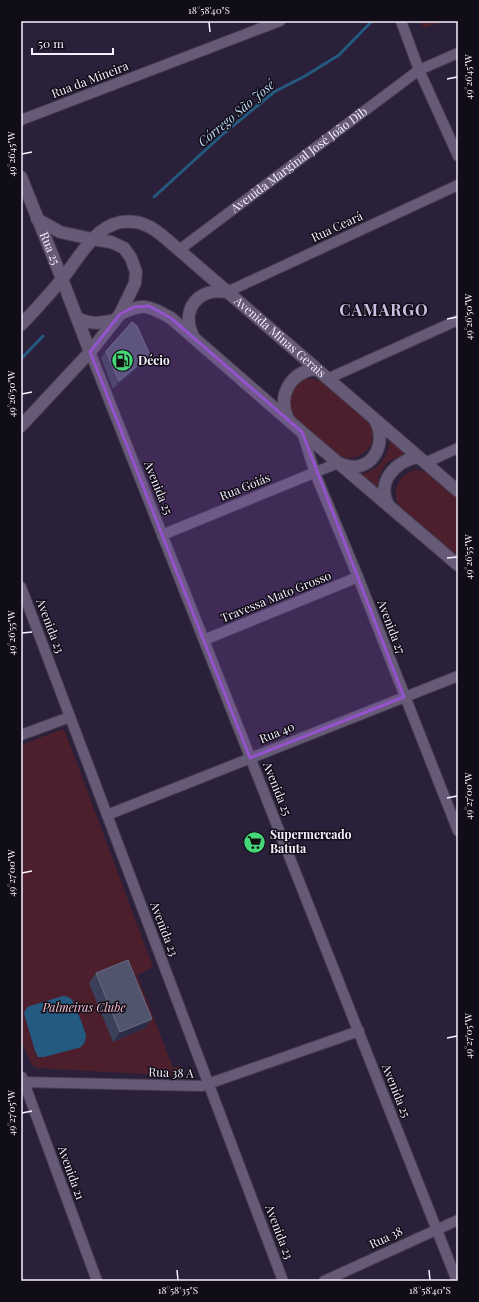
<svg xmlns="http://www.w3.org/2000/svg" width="479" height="1302" font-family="'Playfair Display',serif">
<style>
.green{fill:#4d1f2c}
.water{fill:#245a80}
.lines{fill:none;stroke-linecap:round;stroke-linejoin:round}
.stream{stroke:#245a80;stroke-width:3}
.minor-casing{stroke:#463c51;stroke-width:12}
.tertiary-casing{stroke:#463c51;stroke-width:14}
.secondary-casing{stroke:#463c51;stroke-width:14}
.minor{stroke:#665a77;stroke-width:10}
.tertiary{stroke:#665a77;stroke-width:12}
.secondary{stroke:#665a77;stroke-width:12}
.wall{fill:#3c415b}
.shaded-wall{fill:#2d2c46}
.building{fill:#50546d;stroke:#6a6c84}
.marked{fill:#9453cc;fill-opacity:0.2;stroke:#9453cc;stroke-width:3;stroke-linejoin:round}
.ticks{fill:none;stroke:#f6f0fe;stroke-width:1.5}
.labels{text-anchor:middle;stroke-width:3;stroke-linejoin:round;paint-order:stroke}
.street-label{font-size:12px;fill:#f6f0fe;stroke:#110d18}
.poi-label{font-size:12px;font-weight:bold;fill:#f6f0fe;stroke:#110d18;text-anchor:start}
.park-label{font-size:12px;font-style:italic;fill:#f8becb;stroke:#110d18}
.water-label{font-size:13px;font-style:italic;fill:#bedcf3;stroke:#110d18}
.district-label{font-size:16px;font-weight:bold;letter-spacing:1px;fill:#ccbee0;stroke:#110d18}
.neatline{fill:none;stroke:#f6f0fe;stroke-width:1.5}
.ticks-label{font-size:10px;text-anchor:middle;fill:#f6f0fe}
</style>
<rect width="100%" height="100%" fill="#2b2039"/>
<!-- green -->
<path class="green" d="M420 21H444L424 28Z
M305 379H315L324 382 368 420C382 440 363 465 340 456L292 415 288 403 292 388 299 382Z
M390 439 408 456C389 455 376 471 378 489L361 474C379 471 388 457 390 439Z
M415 470C433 471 445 487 458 497V557L399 507C391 491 398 475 415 470Z
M63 729 66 734 153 967 137 975 173 1068 180 1066 183 1071 179 1076 37 1068 32 1065 21 1039V745Z"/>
<!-- water -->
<path class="water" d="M63 996C66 996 70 997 72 1000 74 1002 86 1033 86 1036 86 1041 83 1047 78 1048L44 1057H38L35 1051 24 1013 27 1007 30 1006Z"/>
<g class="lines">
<!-- stream -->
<path class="stream" d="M154 197 223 134 274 92 305 76 339 55 372 21
M21 359 43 336"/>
<defs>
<g id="minor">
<path d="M401 21 419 70 458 156"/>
<path d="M21 120 280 21"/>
<path id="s1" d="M179 250 419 70 458 53"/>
<path d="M227 292 458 185"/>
<path d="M90 352 457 1281"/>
<path d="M327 379 458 320"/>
<path d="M302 432 315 473 358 577 458 831"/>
<path d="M425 463 458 448"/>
<path d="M162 535 338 463"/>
<path d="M21 587 283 1281"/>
<path d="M204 640 358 577"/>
<path d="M21 735 70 717"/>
<path d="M107 815 458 676"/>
<path d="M22 1077 97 1281"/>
<path d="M21 1082 202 1086 359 1031"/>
<path d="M324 1281 458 1220"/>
</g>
<g id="tertiary">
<path id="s2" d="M21 177 62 279"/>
<path d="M37 219 60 232 92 239"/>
</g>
<g id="secondary">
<path d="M62 279 90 352"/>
<path d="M120 314C144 302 149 306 171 318L302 432 458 565"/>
<path d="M77 318C92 325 99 323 115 320"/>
<path id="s3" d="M21 325C35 310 49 295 62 279 81 256 99 216 135 222 152 224 166 239 179 250L458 491"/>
<path d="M193 336C180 309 199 287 227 292"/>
<path d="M288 419C277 396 290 372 316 369"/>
<path d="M21 426 90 352 120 314 135 283 136 272 131 258 124 248 111 242 92 239"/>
<path d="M341 464C370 476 389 445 375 420"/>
<path d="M389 506C375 483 395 461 418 457"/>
</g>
</defs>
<!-- minor casing -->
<use href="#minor" class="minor-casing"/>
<!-- tertiary casing -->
<use href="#tertiary" class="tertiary-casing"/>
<!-- secondary casing -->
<use href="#secondary" class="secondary-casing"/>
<!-- minor -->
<use href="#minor" class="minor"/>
<!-- tertiary -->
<use href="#tertiary" class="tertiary"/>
<!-- secondary -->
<use href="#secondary" class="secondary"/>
</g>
<!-- wall -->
<path class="wall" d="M106 351 150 355 144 363 113 389 101 358Z
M96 973 152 1019 145 1028 113 1042 89 983Z"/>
<!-- shaded-wall -->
<path class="shaded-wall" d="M150 355 144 363 113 389 119 381Z
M152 1019 145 1028 113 1042 120 1032Z"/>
<!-- building -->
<path class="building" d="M132 322 137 326 150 355 119 381 106 351Z
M128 960 152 1019 120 1032 96 973Z"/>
<!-- marked area -->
<path class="marked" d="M149 306 171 318 302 432 404 697 250 758 90 352 120 314 134 307Z"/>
<!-- ticks -->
<path class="ticks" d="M209 22 210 32M447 79 457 77M22 154 32 152M447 319 457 317M22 394 32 392M447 558 457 557M22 633 32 632M447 798 457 796M22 873 32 871M447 1038 457 1036M22 1113 32 1111M177 1270 178 1280M429 1270 430 1280"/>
<!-- icons -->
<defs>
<symbol id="fuel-disc" viewBox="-11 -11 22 22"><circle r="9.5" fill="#46d779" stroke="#110d18"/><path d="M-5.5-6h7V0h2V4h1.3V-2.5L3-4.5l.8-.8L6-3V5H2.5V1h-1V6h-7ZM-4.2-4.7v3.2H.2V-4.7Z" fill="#111"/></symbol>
<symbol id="supermarket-disc" viewBox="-11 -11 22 22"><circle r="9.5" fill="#46d779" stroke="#110d18"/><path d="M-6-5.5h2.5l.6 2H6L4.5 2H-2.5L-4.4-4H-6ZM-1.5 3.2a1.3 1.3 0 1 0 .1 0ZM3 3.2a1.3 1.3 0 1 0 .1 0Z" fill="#111"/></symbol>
</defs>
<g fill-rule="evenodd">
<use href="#fuel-disc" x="110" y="348" width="25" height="25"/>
<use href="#supermarket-disc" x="242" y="830" width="25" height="25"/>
</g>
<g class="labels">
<!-- street labels -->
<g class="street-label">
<text transform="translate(90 80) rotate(-21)" y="4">Rua da Mineira</text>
<text dy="4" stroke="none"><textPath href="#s1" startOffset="150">Avenida Marginal José João Dib</textPath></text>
<text transform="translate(337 227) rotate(-25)" y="4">Rua Ceará</text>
<text dy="4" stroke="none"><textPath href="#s2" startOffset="77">Rua 25</textPath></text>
<text dy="4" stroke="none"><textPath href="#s3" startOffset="346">Avenida Minas Gerais</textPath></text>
<text transform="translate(245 487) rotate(-22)" y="4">Rua Goiás</text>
<text transform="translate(158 488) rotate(68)" y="4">Avenida 25</text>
<text transform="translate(276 597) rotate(-22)" y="4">Travessa Mato Grosso</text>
<text transform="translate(50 626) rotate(69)" y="4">Avenida 23</text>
<text transform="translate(391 627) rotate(69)" y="4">Avenida 27</text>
<text transform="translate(277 733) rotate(-22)" y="4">Rua 40</text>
<text transform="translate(277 789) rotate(68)" y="4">Avenida 25</text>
<text transform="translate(164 929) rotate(69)" y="4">Avenida 23</text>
<text transform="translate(171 1073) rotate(2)" y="4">Rua 38 A</text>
<text transform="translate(396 1091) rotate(68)" y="4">Avenida 25</text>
<text transform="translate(71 1173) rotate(70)" y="4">Avenida 21</text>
<text transform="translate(279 1232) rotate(69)" y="4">Avenida 23</text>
<text transform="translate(386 1238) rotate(-25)" y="4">Rua 38</text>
</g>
<!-- poi labels -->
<g class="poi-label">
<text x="138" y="365">Décio</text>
<text x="270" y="839">Supermercado<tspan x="270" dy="14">Batuta</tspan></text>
</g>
<!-- park labels -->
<g class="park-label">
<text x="84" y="1012">Palmeiras Clube</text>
</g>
<!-- water labels -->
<g class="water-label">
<text transform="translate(236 113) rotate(-40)" y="5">Córrego São José</text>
</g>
<!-- district labels -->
<g class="district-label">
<text x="384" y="316">CAMARGO</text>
</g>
</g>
<!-- border -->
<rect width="479" height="1302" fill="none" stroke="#110d18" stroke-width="44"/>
<!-- scale -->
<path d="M32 48v6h81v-6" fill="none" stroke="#f6f0fe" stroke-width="2"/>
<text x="38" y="48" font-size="12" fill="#f6f0fe" stroke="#110d18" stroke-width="3" paint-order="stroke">50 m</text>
<rect x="22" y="22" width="435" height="1258" class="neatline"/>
<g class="ticks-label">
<text x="209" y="14">18°58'40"S</text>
<text transform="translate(468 77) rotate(-90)" y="4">49°26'45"W</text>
<text transform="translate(11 154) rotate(-90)" y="4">49°26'45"W</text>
<text transform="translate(468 317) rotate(-90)" y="4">49°26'50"W</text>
<text transform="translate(11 394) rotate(-90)" y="4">49°26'50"W</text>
<text transform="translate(468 557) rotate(-90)" y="4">49°26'55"W</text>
<text transform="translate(11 633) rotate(-90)" y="4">49°26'55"W</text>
<text transform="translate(468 796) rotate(-90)" y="4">49°27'00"W</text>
<text transform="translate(11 873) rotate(-90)" y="4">49°27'00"W</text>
<text transform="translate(468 1036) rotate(-90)" y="4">49°27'05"W</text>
<text transform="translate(11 1113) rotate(-90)" y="4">49°27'05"W</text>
<text x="178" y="1294">18°58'35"S</text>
<text x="430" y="1294">18°58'40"S</text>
</g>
</svg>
